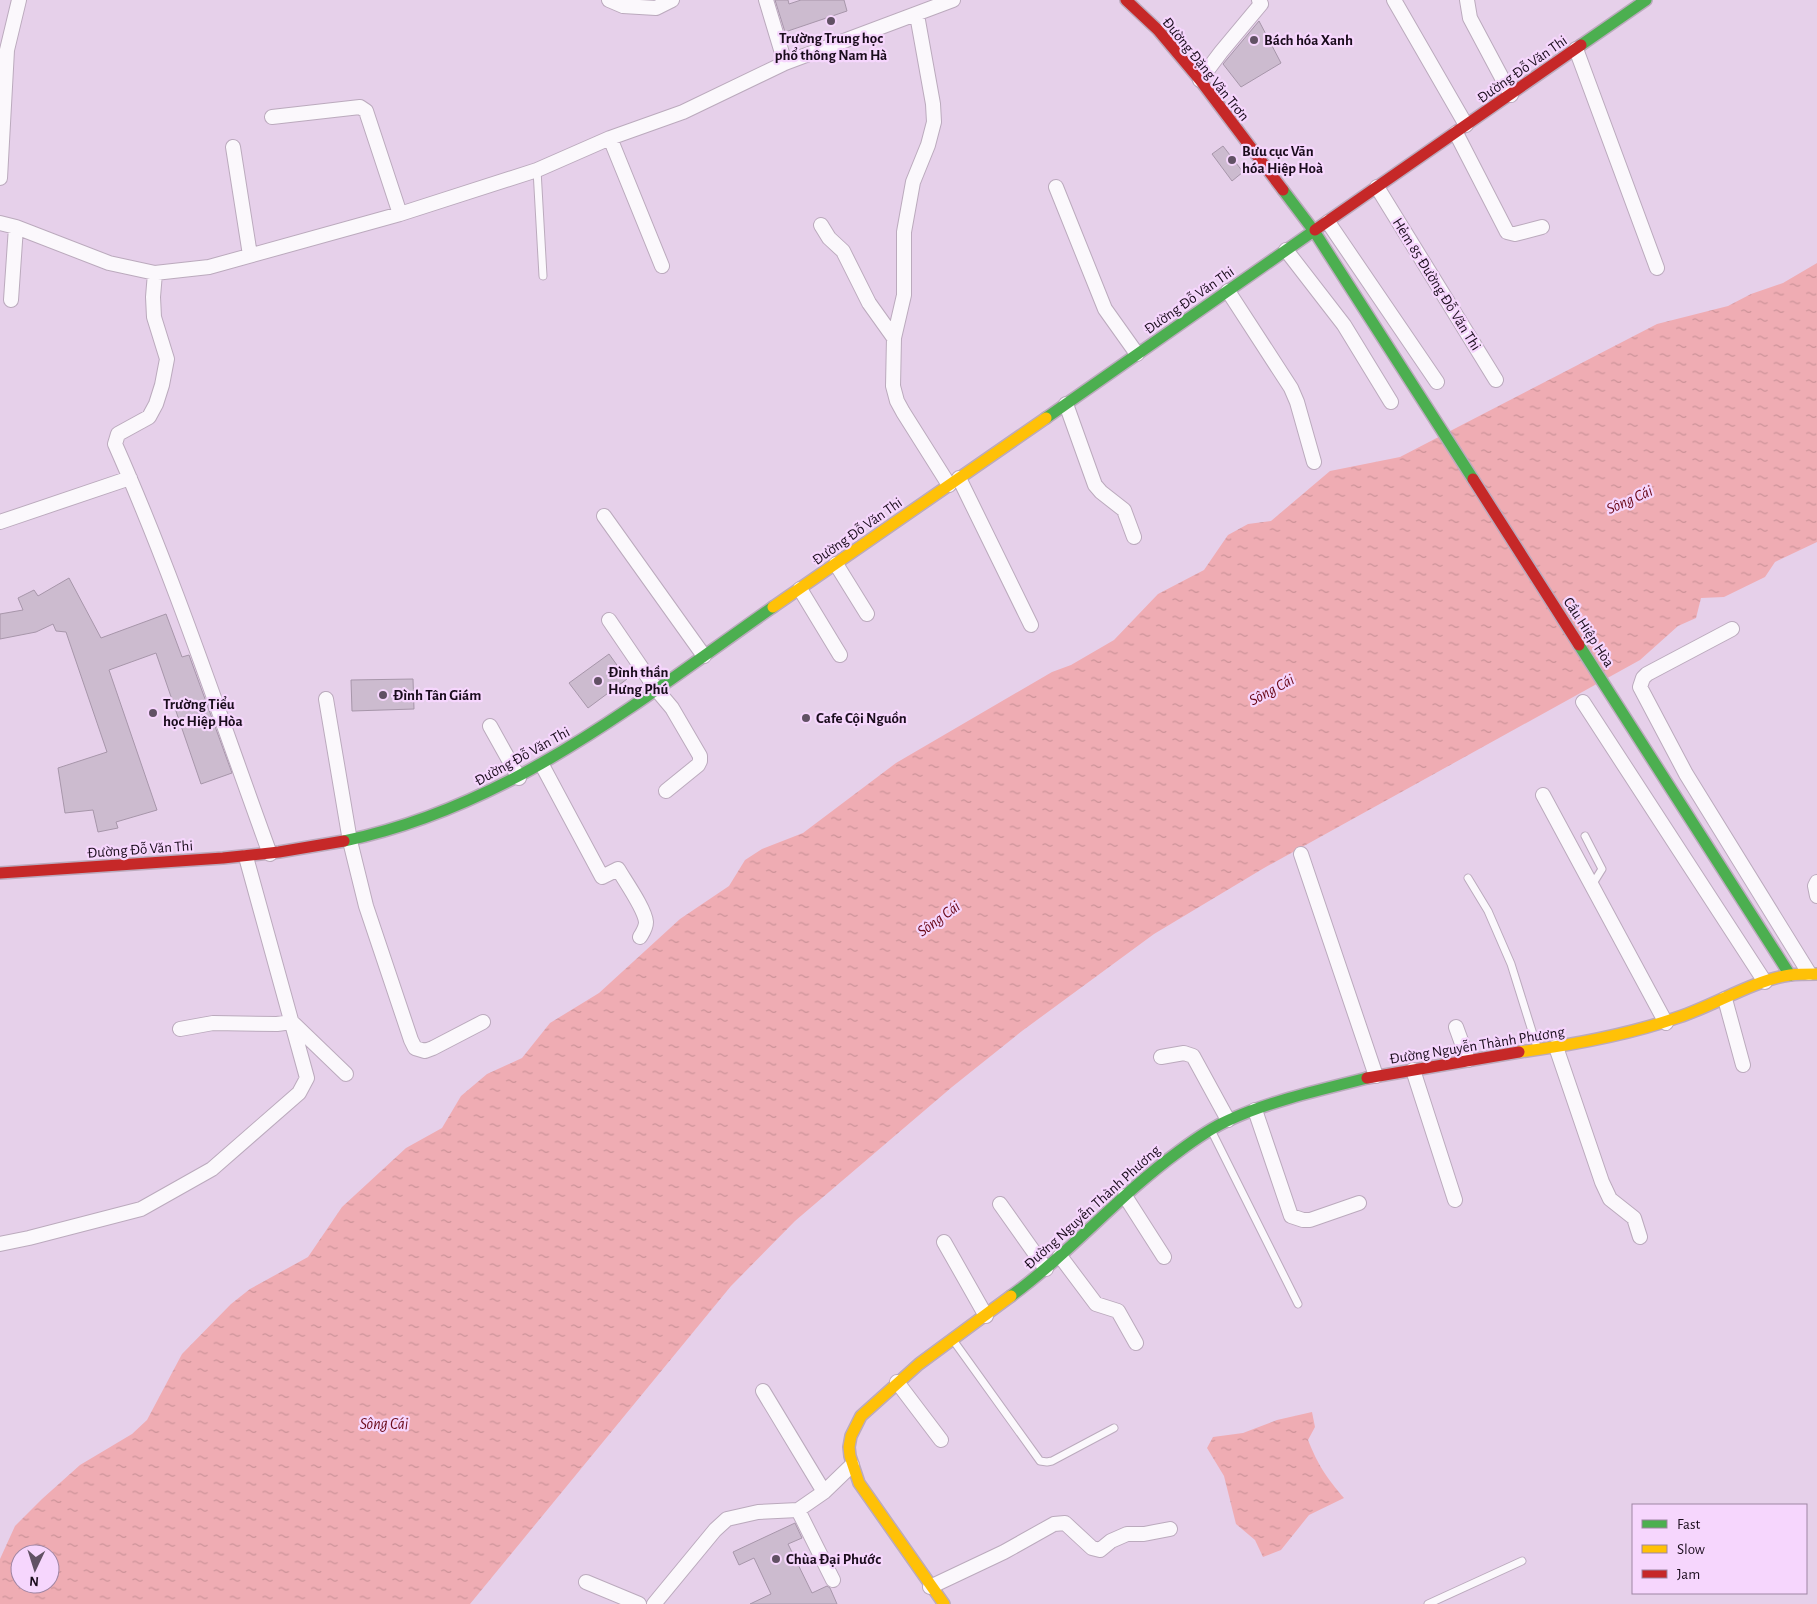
<svg xmlns="http://www.w3.org/2000/svg" width="1817" height="1604" font-family="'Alegreya Sans',sans-serif">
<style>
.water{fill:url(#water-ripples);fill-rule:evenodd}
.building{fill:#ccbbcf;stroke:#a796aa}
.lines{fill:none;stroke-linecap:round;stroke-linejoin:round}
.lane-casing{stroke:#bbaabd;stroke-width:9}
.street-casing{stroke:#bbaabd;stroke-width:16}
.fast-casing{stroke:#bbaabd;stroke-width:14}
.slow-casing{stroke:#bbaabd;stroke-width:14}
.jam-casing{stroke:#bbaabd;stroke-width:14}
.lane{stroke:#fbf8fc;stroke-width:7}
.street{stroke:#fbf8fc;stroke-width:14}
.fast{stroke:#4caf50;stroke-width:11}
.slow{stroke:#ffc107;stroke-width:11}
.jam{stroke:#c62828;stroke-width:11}
.poi-dot{fill:#615164;stroke:#f6d6fd;stroke-width:2}
.labels{text-anchor:middle;stroke-width:4.5;stroke-linejoin:round;paint-order:stroke}
.poi-label{font-size:15px;font-weight:bold;fill:#1a0c1c;stroke:#f6d6fd;text-anchor:start}
.street-label{font-size:15px;fill:#1a0c1c;stroke:#f6d6fd}
.water-label{font-size:16px;font-style:italic;fill:#6a0818;stroke:#f6d6fd}
</style>
<defs>
<pattern id="water-ripples" width="26" height="14" patternUnits="userSpaceOnUse" patternTransform="scale(1.25)"><rect width="26" height="14" fill="#efacb3"/><path d="M2 4q2-2 4 0t4 0M15 11q2-2 4 0t4 0" fill="none" stroke="#cc9399"/></pattern>
</defs>
<rect width="100%" height="100%" fill="#e6d0ea"/>
<!-- water -->
<path class="water" d="M1817 263V542L1775 562 1765 577 1724 597 1701 598 1696 618 1678 626 1640 660 1264 868 1154 934 1022 1031 952 1087 795 1221 731 1286 470 1604H0V1559L15 1526 42 1499 80 1465 132 1434 147 1420 182 1354 231 1304 250 1289 308 1257 342 1207 406 1148 442 1128 461 1096 487 1074 522 1058 550 1023 599 993 680 919 729 886 745 860 762 849 803 833 896 763 1052 672 1071 665 1114 640 1158 594 1204 570 1228 535 1248 524 1271 521 1330 471 1400 457 1657 324 1728 306 1751 294 1783 283ZM20 1554H50V1584H20Z
M1312 1412 1315 1427 1308 1440C1318 1465 1326 1477 1344 1498L1309 1515 1281 1550 1263 1557 1255 1540 1236 1524 1224 1476 1207 1448 1213 1437 1243 1433 1277 1420Z"/>
<!-- building -->
<path class="building" d="M775 0H788L789 4 801 0H844L847 11 785 32Z
M1259 21 1281 63 1241 87 1223 64Z
M1223 146 1243 172 1232 181 1212 154Z
M69 578 101 638 166 614 182 657 189 655 232 773 201 784 156 653 109 670 157 810 116 822 118 828 98 832 93 810 65 813 58 768 107 752 66 632 56 631 53 624 36 632 0 639V614L23 610 18 598 34 590 38 596Z
M609 654 627 679 588 708 569 683Z
M413 679 414 709 352 711 351 680Z
M795 1523 802 1538 788 1544 812 1593 827 1586 830 1588 837 1604H750L771 1594 754 1558 739 1565 733 1552Z"/>
<g class="lines">
<defs>
<path id="lane" d="M537 170 543 276
M1585 836 1602 869 1592 885
M1468 878 1488 911 1511 964 1537 1047
M1211 1130 1298 1304
M953 1340 1040 1461 1047 1462 1052 1461 1114 1428
M1428 1604 1522 1561"/>
<path id="street" d="M609 0 623 6 656 8 672 0
M766 0 785 63
M1394 0 1466 125
M1467 0 1470 18 1511 95
M917 15 933 104 934 122 928 145 913 182 904 232V295L894 338 893 386 897 401 903 412 949 485
M1576 49 1657 268
M1200 80 1221 52 1261 4 1259 0
M272 117 360 107 366 111 400 214
M1456 133 1507 232 1515 234 1542 227
M610 138 662 266
M233 147 250 255
M0 178 7 50 19 0
M1056 187 1105 309 1137 354
M1377 187 1496 380
M1328 222 1437 382
M0 223 16 227 109 263 155 273 209 267 400 214 537 170 610 138 683 112 785 63 953 0
M821 225 829 238 843 251 869 303 894 338
M1286 250 1344 325 1391 402
M155 273 153 297 154 317 167 359 162 385 156 404 149 417 118 434 115 444C174 577 220 717 270 854
M1228 291 1291 388 1297 402 1314 462
M11 300 16 227
M1066 404 1095 485 1101 492 1124 510 1134 537
M959 478 1031 625
M604 516 704 656
M0 522 130 478
M836 564 867 614
M800 589 840 655
M609 620 656 689 672 708 700 756V761L698 765 666 791
M1732 629 1647 674 1643 678 1640 687 1686 774 1809 973
M326 699 350 841 366 906 411 1040 415 1048 425 1051 433 1048 483 1022
M1583 702 1765 982
M490 726 519 778
M542 765 602 877 618 869C625 881 645 909 646 922 646 928 643 932 640 937
M1543 795 1666 1023
M1301 854 1376 1076
M1817 882 1815 886 1817 896
M1725 999 1743 1065
M1456 1027 1468 1060
M180 1029 213 1023 277 1024 292 1022 346 1074
M1556 1047 1602 1182 1610 1199 1634 1218 1640 1237
M1161 1057 1184 1053 1193 1056 1228 1120
M1413 1070 1455 1200
M1255 1110 1291 1216 1303 1220H1310L1359 1203
M1125 1196 1164 1257
M1000 1204 1046 1269
M944 1242 986 1316
M0 1244 29 1238 141 1209 212 1169 299 1093 307 1078 246 857
M1060 1256 1096 1304 1118 1311 1136 1343
M897 1382 941 1440
M763 1391 824 1492
M798 1510 833 1580
M586 1582 639 1604
M930 1587 1004 1552 1054 1524 1065 1523 1092 1548 1100 1550 1111 1541 1127 1534H1144L1170 1529
M654 1604 715 1530 727 1519 758 1512 798 1510 824 1492 852 1465"/>
<path id="fast" d="M1581 45 1646 0
M1283 190 1314 231 1473 479
M1046 418 1315 230
M1579 645 1790 975
M344 841C511 806 637 702 773 607
M1011 1296C1070 1253 1118 1196 1178 1152 1194 1140 1211 1128 1229 1120 1273 1100 1321 1090 1367 1078"/>
<path id="slow" d="M773 607 1046 418
M1519 1052C1572 1045 1628 1035 1679 1017 1715 1005 1754 980 1790 975 1799 974 1808 974 1817 974
M944 1604 859 1483 850 1456 849 1447 851 1436 861 1416 919 1364 1011 1296"/>
<path id="jam" d="M1126 0 1158 30 1200 80 1283 190
M1315 230 1581 45
M1473 479 1579 645
M0 873 223 858 279 852 344 841
M1367 1078 1519 1052"/>
</defs>
<!-- lane casing -->
<use href="#lane" class="lane-casing"/>
<!-- street casing -->
<use href="#street" class="street-casing"/>
<!-- fast casing -->
<use href="#fast" class="fast-casing"/>
<!-- slow casing -->
<use href="#slow" class="slow-casing"/>
<!-- jam casing -->
<use href="#jam" class="jam-casing"/>
<!-- lane -->
<use href="#lane" class="lane"/>
<!-- street -->
<use href="#street" class="street"/>
<!-- fast -->
<use href="#fast" class="fast"/>
<!-- slow -->
<use href="#slow" class="slow"/>
<!-- jam -->
<use href="#jam" class="jam"/>
</g>
<!-- markers -->
<g class="poi-dot">
<circle cx="831" cy="21" r="5"/>
<circle cx="1254" cy="40" r="5"/>
<circle cx="1232" cy="160" r="5"/>
<circle cx="598" cy="681" r="5"/>
<circle cx="383" cy="695" r="5"/>
<circle cx="153" cy="713" r="5"/>
<circle cx="806" cy="718" r="5"/>
<circle cx="776" cy="1559" r="5"/>
</g>
<g class="labels">
<!-- poi labels -->
<g class="poi-label">
<text x="831" y="43" text-anchor="middle">Trường Trung học<tspan x="831" dy="17">phổ thông Nam Hà</tspan></text>
<text x="1264" y="45">Bách hóa Xanh</text>
<text x="1242" y="156">Bưu cục Văn<tspan x="1242" dy="17">hóa Hiệp Hoà</tspan></text>
<text x="608" y="677">Đình thần<tspan x="608" dy="17">Hưng Phú</tspan></text>
<text x="393" y="700">Đình Tân Giám</text>
<text x="163" y="709">Trường Tiểu<tspan x="163" dy="17">học Hiệp Hòa</tspan></text>
<text x="816" y="723">Cafe Cội Nguồn</text>
<text x="786" y="1564">Chùa Đại Phước</text>
</g>
<!-- street labels -->
<g class="street-label">
<text transform="translate(1206 69) rotate(51)" y="5">Đường Đặng Văn Trơn</text>
<text transform="translate(1522 69) rotate(-35)" y="5">Đường Đỗ Văn Thi</text>
<text transform="translate(1437 284) rotate(58)" y="5">Hẻm 85 Đường Đỗ Văn Thi</text>
<text transform="translate(1189 300) rotate(-35)" y="5">Đường Đỗ Văn Thi</text>
<text transform="translate(857 531) rotate(-35)" y="5">Đường Đỗ Văn Thi</text>
<text transform="translate(1589 632) rotate(57)" y="5">Cầu Hiệp Hòa</text>
<text transform="translate(522 756) rotate(-29)" y="5">Đường Đỗ Văn Thi</text>
<text transform="translate(140 849) rotate(-4)" y="5">Đường Đỗ Văn Thi</text>
<text transform="translate(1477 1045) rotate(-9)" y="5">Đường Nguyễn Thành Phương</text>
<text transform="translate(1092 1207) rotate(-42)" y="5">Đường Nguyễn Thành Phương</text>
</g>
<!-- water labels -->
<g class="water-label">
<text transform="translate(1629 499) rotate(-24)" y="6">Sông Cái</text>
<text transform="translate(1271 689) rotate(-28)" y="6">Sông Cái</text>
<text transform="translate(938 918) rotate(-36)" y="6">Sông Cái</text>
<text x="384" y="1429">Sông Cái</text>
</g>
</g>
<!-- legend -->
<rect x="1632" y="1504" width="175" height="90" fill="#f6d6fd" stroke="#9e85a3"/>
<rect x="1642" y="1520" width="25" height="8" fill="#4caf50" stroke="#9e85a3"/>
<text x="1677" y="1529" font-size="15" fill="#1a0c1c">Fast</text>
<rect x="1642" y="1545" width="25" height="8" fill="#ffc107" stroke="#9e85a3"/>
<text x="1677" y="1554" font-size="15" fill="#1a0c1c">Slow</text>
<rect x="1642" y="1570" width="25" height="8" fill="#c62828" stroke="#9e85a3"/>
<text x="1677" y="1579" font-size="15" fill="#1a0c1c">Jam</text>
<!-- north arrow -->
<g transform="translate(35 1569) rotate(184)"><circle r="24" fill="#f6d6fd" stroke="#9e85a3"/>
<path d="M0-4L9 19L0 12L-9 19Z" fill="#615164"/>
<text y="-8" font-size="14" font-weight="bold" text-anchor="middle" fill="#1a0c1c">N</text>
</g>
</svg>
